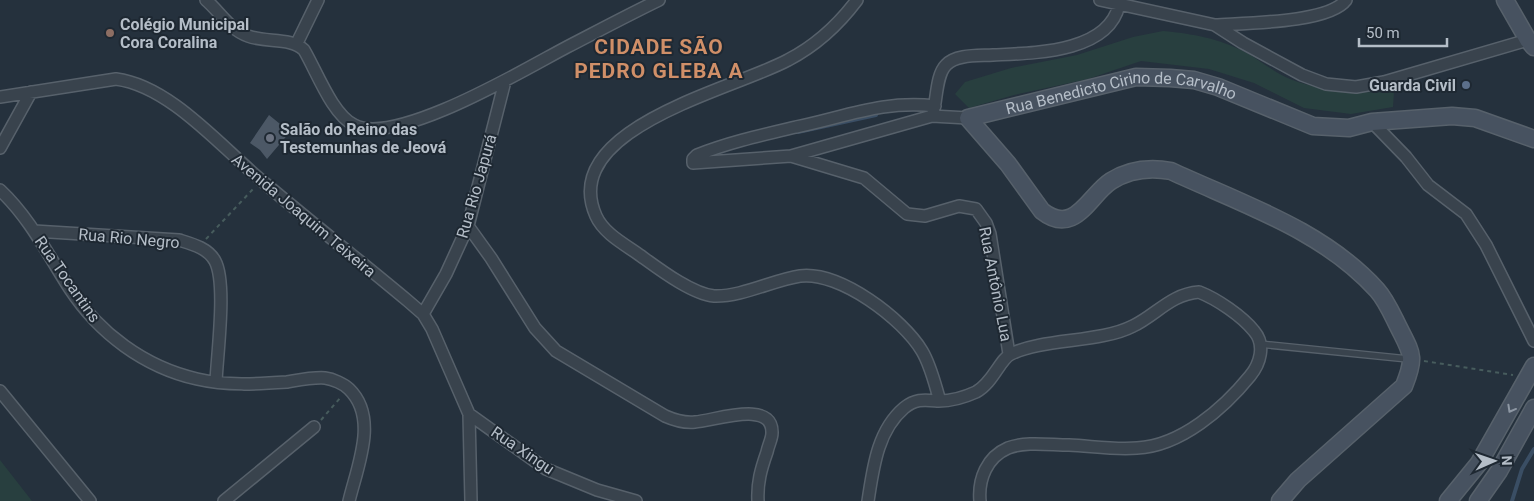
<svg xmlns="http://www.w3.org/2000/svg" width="1534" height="501" font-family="Roboto,sans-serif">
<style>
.green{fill:#283f3f}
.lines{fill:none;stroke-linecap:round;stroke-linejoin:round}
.stream{stroke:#3a4e64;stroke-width:4}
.building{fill:#4c5866}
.lane-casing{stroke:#57616b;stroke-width:8}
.street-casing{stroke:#57616b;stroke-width:14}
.secondary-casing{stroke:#57616b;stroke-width:19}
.path{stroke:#475c5d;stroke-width:2;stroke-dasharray:4 4;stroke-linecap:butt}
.lane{stroke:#39434d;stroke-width:5.5}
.street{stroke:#39434d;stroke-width:11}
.secondary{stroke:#475260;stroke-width:16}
.oneway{stroke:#8e98a4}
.education-dot{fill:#8d6e63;stroke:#1e2832;stroke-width:2}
.service-dot{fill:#5c6f8a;stroke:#1e2832;stroke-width:2}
.worship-dot{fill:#6b7280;stroke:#1e2832;stroke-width:2}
.labels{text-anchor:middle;stroke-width:4;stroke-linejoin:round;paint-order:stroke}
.poi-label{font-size:16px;font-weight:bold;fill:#b5bec8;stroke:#1e2832;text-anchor:start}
.street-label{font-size:16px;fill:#b5bec8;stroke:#1e2832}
.district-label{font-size:21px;font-weight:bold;letter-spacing:1px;fill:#d08f68;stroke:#1e2832}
</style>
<rect width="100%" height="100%" fill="#25313d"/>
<!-- green -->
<path class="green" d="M1163 31C1194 34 1217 38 1245 52 1263 62 1278 76 1298 82 1329 92 1362 93 1394 92L1393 107 1351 114 1304 108 1254 83 1209 69 1141 61 1088 79 1014 95 969 108 955 94 965 82 1011 68 1077 55 1133 37Z
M0 460 32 501H0Z"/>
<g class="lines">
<!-- stream -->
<path class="stream" d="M798 132 876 115
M1512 501 1522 469 1534 449"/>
</g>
<!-- building -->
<path class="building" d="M269 115 290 132 267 159 260 150 250 143Z"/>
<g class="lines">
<defs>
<path id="lane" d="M1259 344 1408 359"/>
<path id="street" d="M206 0C220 12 229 29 248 36 266 43 291 37 304 50 317 72 332 114 354 125 396 147 527 68 567 47 598 31 628 15 659 0
M857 0C839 24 815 46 788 60 735 89 557 128 596 216 604 234 626 245 641 256 659 269 692 294 714 296 742 297 773 280 800 276 840 271 903 319 922 351 931 366 935 385 940 401
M1100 0 1215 25 1243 43 1302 75 1326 84 1356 87 1384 82 1528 40
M1215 25C1245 23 1329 23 1346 0
M297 43 318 0
M0 97 116 79C170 86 220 146 261 180 309 221 359 260 408 301L423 314 432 329 469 414 471 501
M935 106C883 100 845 117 796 127 762 135 730 142 697 155L693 159V163L791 156 932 116 968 118
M933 113C937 99 936 75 946 65 956 54 979 56 993 55 1033 53 1108 53 1119 5
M1372 122 1406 157 1428 185 1466 214 1486 245 1534 341
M0 148 31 92
M791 156 864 178 907 214 925 216 959 206 976 209 986 223 990 234 1009 354
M0 190C30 218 48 255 70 289 99 333 144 367 197 379 227 386 257 384 287 382 299 380 314 377 325 378 333 379 344 384 349 389 379 418 357 467 349 501
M468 226 491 258 535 328 556 351 665 416C674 420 685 423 695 422 714 421 773 399 772 433 772 439 768 446 767 452 761 469 757 483 758 501
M34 231 179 240C192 244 208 248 215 261 227 283 217 355 216 382
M423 314 446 274 468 226 505 81
M0 391 90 501
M469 414 546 469 597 490 636 501
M224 501 314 427
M868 501C873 469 877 431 904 408 916 398 925 400 939 401 952 401 965 397 976 392 993 383 1000 359 1011 354 1044 338 1100 343 1133 326 1156 315 1171 294 1199 292 1217 299 1242 316 1254 331 1266 345 1260 364 1250 376 1224 408 1181 446 1137 448 1115 450 1091 446 1069 445 1050 445 1026 441 1008 448 987 457 978 479 980 501"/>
<g id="secondary">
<path d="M1505 0 1528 40 1534 47"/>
<path id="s1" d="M1280 501 1298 480 1404 386C1416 356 1412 354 1398 326 1392 314 1386 300 1377 290 1323 230 1242 204 1171 171 1149 167 1130 169 1111 181 1089 195 1075 237 1042 211L1008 164 968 118 1136 77 1170 78 1194 80 1218 87 1313 126 1349 128 1372 122 1452 116 1475 118 1534 139"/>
<path d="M1448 501 1479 463 1534 366"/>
<path d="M1478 501 1499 471 1534 408"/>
</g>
</defs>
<!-- lane casing -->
<use href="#lane" class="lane-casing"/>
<!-- street casing -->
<use href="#street" class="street-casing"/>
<!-- secondary casing -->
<use href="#secondary" class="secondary-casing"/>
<!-- path -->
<path class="path" d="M206 239 254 188
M1424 361 1513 375
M321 420 341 397"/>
<!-- lane -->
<use href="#lane" class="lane"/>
<!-- street -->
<use href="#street" class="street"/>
<!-- secondary -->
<use href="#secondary" class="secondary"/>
</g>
<!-- one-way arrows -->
<defs><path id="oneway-chevron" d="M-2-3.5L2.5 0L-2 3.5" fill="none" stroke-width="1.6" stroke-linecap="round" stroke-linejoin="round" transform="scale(1.25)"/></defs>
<use class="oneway" href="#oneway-chevron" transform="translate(1511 409) rotate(119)"/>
<!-- markers -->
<circle class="education-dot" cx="110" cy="33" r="5"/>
<circle class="service-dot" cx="1466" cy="85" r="5"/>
<circle class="worship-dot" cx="270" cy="138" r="5"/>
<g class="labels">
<!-- poi labels -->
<g class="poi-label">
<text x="120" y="30">Colégio Municipal<tspan x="120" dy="18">Cora Coralina</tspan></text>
<text x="1456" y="91" text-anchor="end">Guarda Civil</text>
<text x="280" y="135">Salão do Reino das<tspan x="280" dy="18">Testemunhas de Jeová</tspan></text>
</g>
<!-- street labels -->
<g class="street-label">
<text dy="6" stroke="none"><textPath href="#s1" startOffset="939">Rua Benedicto Cirino de Carvalho</textPath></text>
<text transform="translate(476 186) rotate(-74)" y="6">Rua Rio Japurá</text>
<text transform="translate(304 215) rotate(40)" y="6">Avenida Joaquim Teixeira</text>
<text transform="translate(129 238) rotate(5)" y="6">Rua Rio Negro</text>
<text transform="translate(68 279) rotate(55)" y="6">Rua Tocantins</text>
<text transform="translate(996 284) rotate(79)" y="6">Rua Antônio Lua</text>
<text transform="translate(523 450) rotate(34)" y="6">Rua Xingu</text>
</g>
<!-- district labels -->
<g class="district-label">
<text x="659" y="54">CIDADE SÃO<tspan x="659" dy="24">PEDRO GLEBA A</tspan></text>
</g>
</g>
<!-- north arrow -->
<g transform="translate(1494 461) rotate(88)" stroke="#1e2832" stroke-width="4" paint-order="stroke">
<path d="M0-4L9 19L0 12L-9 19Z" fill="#b5bec8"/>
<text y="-8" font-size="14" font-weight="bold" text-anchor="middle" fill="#b5bec8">N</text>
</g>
<!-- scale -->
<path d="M1359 38v8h88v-8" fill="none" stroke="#b5bec8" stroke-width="2.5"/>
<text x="1366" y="38" font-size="15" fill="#b5bec8" stroke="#1e2832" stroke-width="4" paint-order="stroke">50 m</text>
</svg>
